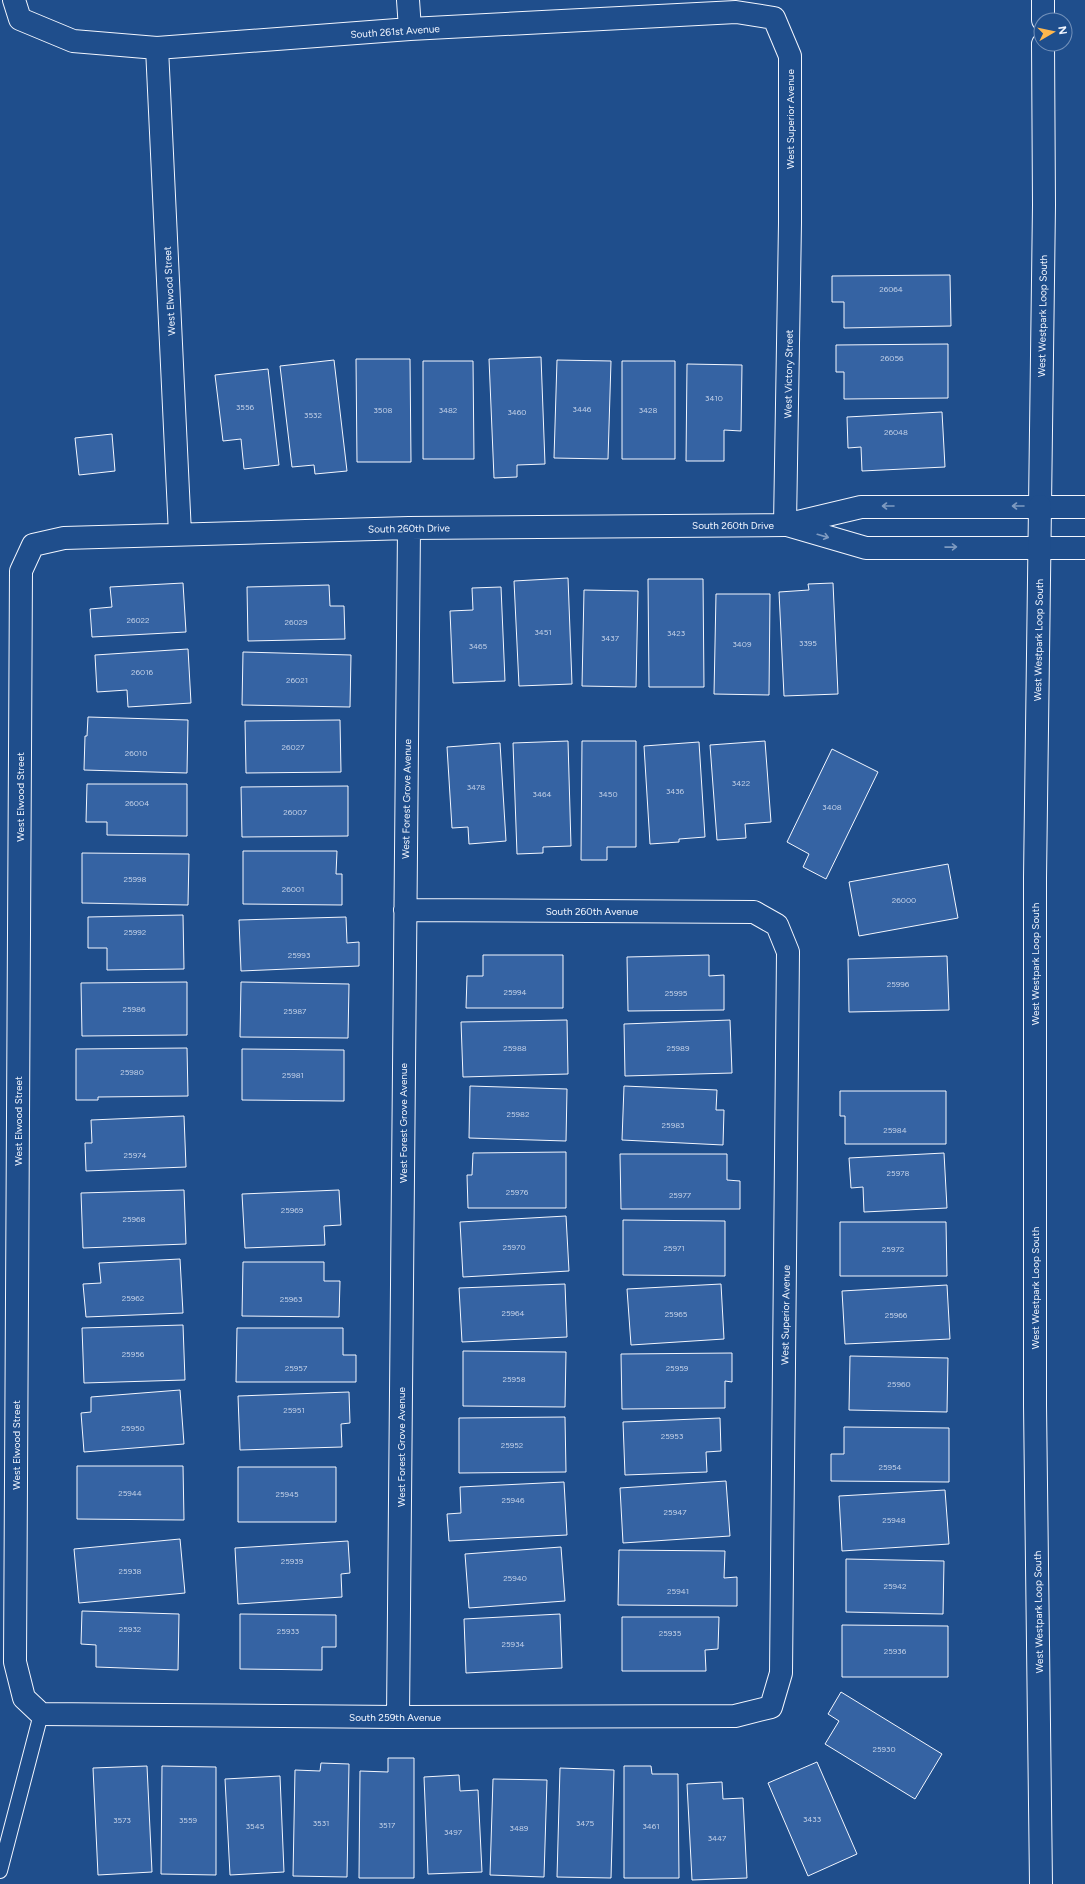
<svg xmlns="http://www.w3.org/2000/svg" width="1085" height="1884" font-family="Figtree,sans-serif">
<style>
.building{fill:#3563a3;stroke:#f2f6ff}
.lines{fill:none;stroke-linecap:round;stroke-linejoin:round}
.service-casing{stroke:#f2f6ff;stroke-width:16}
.minor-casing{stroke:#f2f6ff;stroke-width:24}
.tertiary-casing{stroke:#f2f6ff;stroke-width:24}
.service{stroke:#1f4e8c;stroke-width:14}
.minor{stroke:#1f4e8c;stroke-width:22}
.tertiary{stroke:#1f4e8c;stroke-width:22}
.oneway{stroke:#7e9ac0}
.labels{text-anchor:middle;stroke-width:3;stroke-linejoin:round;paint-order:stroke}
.number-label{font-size:8px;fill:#c3d1e8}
.street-label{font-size:10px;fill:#f2f6ff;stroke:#1f4e8c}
</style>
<rect width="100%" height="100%" fill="#1f4e8c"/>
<!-- building -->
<path class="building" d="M950 275 951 326 844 328V302H832V276Z
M948 344V398L844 399V372H836V345Z
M541 357 545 464 517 465V477L494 478 489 359Z
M356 359H410L411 462H357Z
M334 360 347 471 315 474 314 465 292 467 280 366Z
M557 360 611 361 608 459 554 458Z
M423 361H473L474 459H423Z
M622 361H675V459H622Z
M687 364 742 365 741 431 724 430V461H686Z
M268 369 279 465 244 469 241 439 223 441 215 375Z
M942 412 945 467 862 471 861 447 848 448 847 417Z
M112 434 115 471 79 475 75 438Z
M568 578 572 684 519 686 514 581Z
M648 579H703L704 687H649Z
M183 583 186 632 92 637 90 609 112 607 110 587Z
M833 583 838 694 784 696 779 592 809 590 808 584Z
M329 585 330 606H344L345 639 248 641 247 587Z
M501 587 505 681 453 683 450 611 473 610 472 588Z
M584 590 638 591 636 687 582 686Z
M716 594H770L769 695 714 694Z
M188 649 191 703 128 707 127 690 97 692 95 655Z
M243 652 351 655 350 707 242 705Z
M88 717 188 720 187 773 84 770 85 736H87Z
M340 720 341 772 246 773 245 721Z
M568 741 571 846 543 847V853L517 854 513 743Z
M582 741H636V847H607V860H581Z
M765 741 771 822 745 824 746 838 717 840 710 745Z
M699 742 705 837 679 839V842L650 844 644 746Z
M500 743 506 841 469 844 468 827 452 828 447 747Z
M832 749 878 772 826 879 803 867 809 854 787 842Z
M87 784H187V836L107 835V822H86Z
M348 786V836L242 837 241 787Z
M243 851H337L336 874H342V905L243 904Z
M82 853 189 854 188 905 82 903Z
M948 864 958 918 859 936 849 882Z
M183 915 184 969 107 970V948H88V917Z
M346 917 347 943 359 942V966L241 971 239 920Z
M483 955H563V1008H466L467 976H483Z
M709 955V976L724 975V1010L628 1011 627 957Z
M947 956 949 1010 849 1012 848 959Z
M187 982V1035L82 1036 81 983Z
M241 982 349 984 348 1038 240 1037Z
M567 1020 568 1074 463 1077 461 1022Z
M730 1020 732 1073 625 1076 624 1024Z
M187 1048 188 1096 98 1097V1100H76V1049Z
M242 1049 344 1050V1101L242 1100Z
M470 1086 567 1089 566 1141 469 1138Z
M624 1086 717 1090 716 1110H724L723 1145 622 1140Z
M840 1091H946V1144H845V1116H840Z
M184 1116 186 1167 86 1171 85 1143H92L91 1120Z
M566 1152V1208H468L467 1175H472L473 1153Z
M944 1153 947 1208 864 1212 863 1187 851 1188 849 1158Z
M620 1154H727V1180L740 1181V1209H621Z
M184 1190 186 1244 83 1248 81 1193Z
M339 1190 341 1225 324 1226 325 1245 245 1248 242 1194Z
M566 1216 569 1271 463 1277 460 1222Z
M623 1220 725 1221V1276L623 1275Z
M840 1222H946L947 1276H840Z
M180 1259 183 1313 86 1317 83 1284 101 1283 99 1263Z
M243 1262H324V1281H340L339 1317 242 1316Z
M565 1284 567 1337 462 1342 459 1288Z
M721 1284 724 1339 631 1345 627 1289Z
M947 1285 950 1339 845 1344 842 1291Z
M183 1325 185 1380 84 1383 82 1328Z
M237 1328H343V1355H356V1382H236Z
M463 1351 566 1352 565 1407 463 1406Z
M732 1353V1382L725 1381V1408L622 1409 621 1354Z
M850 1356 948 1358 947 1412 849 1410Z
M180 1390 184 1444 84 1452 81 1413 91 1412V1397Z
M349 1392 350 1423 341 1424 342 1447 240 1450 238 1396Z
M565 1417 566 1472 459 1473V1418Z
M720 1418 721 1451 706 1452 707 1472 625 1475 623 1422Z
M844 1427 949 1428V1482L831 1481V1454H844Z
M77 1466H183L184 1520 77 1519Z
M238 1467H336V1522H238Z
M726 1481 730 1536 623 1543 620 1488Z
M564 1482 567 1535 449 1541 447 1514 461 1513 460 1487Z
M945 1490 949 1544 842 1551 839 1496Z
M180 1539 185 1593 79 1603 74 1549Z
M348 1541 350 1573 341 1574 342 1597 238 1604 235 1548Z
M561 1547 565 1601 469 1608 465 1554Z
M619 1550 725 1551 724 1578 737 1577V1606L618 1605Z
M846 1559 944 1561 943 1614 846 1612Z
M82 1611 179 1614 178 1670 96 1667V1645L81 1644Z
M240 1614 336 1615V1647H322V1670L240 1669Z
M560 1614 562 1668 466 1673 464 1619Z
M622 1617H719L718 1649 705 1650 706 1671H622Z
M842 1625 948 1626V1677H842Z
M841 1692 942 1754 915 1799 825 1744 839 1721 828 1714Z
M388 1758H414V1878H359L360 1771 388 1772Z
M817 1762 857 1854 808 1876 768 1783Z
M321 1763 349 1764 347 1877 293 1876 295 1770 320 1771Z
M147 1766 152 1872 98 1875 93 1768Z
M162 1766 216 1767V1875L161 1874Z
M624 1766H651L652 1774H678L679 1878H624Z
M560 1768 614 1770 611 1878 557 1877Z
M459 1775 460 1791 478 1790 482 1872 428 1874 424 1777Z
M280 1776 284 1872 230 1875 225 1779Z
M493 1779 547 1780 544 1877 490 1875Z
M722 1782 723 1799 743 1798 747 1878 692 1880 687 1784Z"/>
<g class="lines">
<defs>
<path id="service" d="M0 1871 41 1714"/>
<path id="minor" d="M14 0 20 19 73 41 157 48 410 29 736 12 774 18 790 56V223L785 525
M408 0 410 29
M1043 0V20
M157 48 180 534
M1040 506 1044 205 1043 44
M787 525 866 548H1085
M405 910 754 912 777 925 788 952 781 1673 771 1707 735 1716 398 1717 41 1714 24 1698 15 1662 21 571 33 545 64 538 409 528 785 525 861 507H1085
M398 1717 409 528"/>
<path id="tertiary" d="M1040 506 1035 878V1405L1041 1884"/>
</defs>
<!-- service casing -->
<use href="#service" class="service-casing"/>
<!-- minor casing -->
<use href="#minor" class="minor-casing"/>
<!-- tertiary casing -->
<use href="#tertiary" class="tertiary-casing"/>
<!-- service -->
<use href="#service" class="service"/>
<!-- minor -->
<use href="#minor" class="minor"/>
<!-- tertiary -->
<use href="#tertiary" class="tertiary"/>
</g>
<!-- one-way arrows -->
<defs><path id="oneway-shaft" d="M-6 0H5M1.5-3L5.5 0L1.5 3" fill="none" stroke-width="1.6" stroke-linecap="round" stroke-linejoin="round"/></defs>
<g class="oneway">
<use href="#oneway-shaft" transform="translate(888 506) rotate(180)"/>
<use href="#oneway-shaft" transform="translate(1018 506) rotate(-180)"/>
<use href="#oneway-shaft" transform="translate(823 536) rotate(16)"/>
<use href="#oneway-shaft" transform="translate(951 547) rotate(-1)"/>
</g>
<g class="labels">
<!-- number labels -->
<g class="number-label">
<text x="891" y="292">26064</text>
<text x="892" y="361">26056</text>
<text x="714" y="401">3410</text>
<text x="245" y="410">3556</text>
<text x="582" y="412">3446</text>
<text x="383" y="413">3508</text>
<text x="448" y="413">3482</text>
<text x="648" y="413">3428</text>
<text x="517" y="415">3460</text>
<text x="313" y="418">3532</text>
<text x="896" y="435">26048</text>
<text x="138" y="623">26022</text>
<text x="296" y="625">26029</text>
<text x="543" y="635">3451</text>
<text x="676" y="636">3423</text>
<text x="610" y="641">3437</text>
<text x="808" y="646">3395</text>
<text x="742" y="647">3409</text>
<text x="478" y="649">3465</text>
<text x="142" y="675">26016</text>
<text x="297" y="683">26021</text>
<text x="293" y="750">26027</text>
<text x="136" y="756">26010</text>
<text x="741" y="786">3422</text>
<text x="476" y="790">3478</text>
<text x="675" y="794">3436</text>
<text x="542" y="797">3464</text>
<text x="608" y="797">3450</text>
<text x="137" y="806">26004</text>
<text x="832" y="810">3408</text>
<text x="295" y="815">26007</text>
<text x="135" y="882">25998</text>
<text x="293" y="892">26001</text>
<text x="904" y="903">26000</text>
<text x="135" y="935">25992</text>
<text x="299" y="958">25993</text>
<text x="898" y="987">25996</text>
<text x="515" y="995">25994</text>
<text x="676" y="996">25995</text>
<text x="134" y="1012">25986</text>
<text x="295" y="1014">25987</text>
<text x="515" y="1051">25988</text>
<text x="678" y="1051">25989</text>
<text x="132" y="1075">25980</text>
<text x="293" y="1078">25981</text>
<text x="518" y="1117">25982</text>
<text x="673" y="1128">25983</text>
<text x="895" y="1133">25984</text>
<text x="135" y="1158">25974</text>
<text x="898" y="1176">25978</text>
<text x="517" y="1195">25976</text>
<text x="680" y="1198">25977</text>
<text x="292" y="1213">25969</text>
<text x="134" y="1222">25968</text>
<text x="514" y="1250">25970</text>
<text x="674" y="1251">25971</text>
<text x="893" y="1252">25972</text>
<text x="133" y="1301">25962</text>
<text x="291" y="1302">25963</text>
<text x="513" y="1316">25964</text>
<text x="676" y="1317">25965</text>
<text x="896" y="1318">25966</text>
<text x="133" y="1357">25956</text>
<text x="296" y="1371">25957</text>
<text x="677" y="1371">25959</text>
<text x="514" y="1382">25958</text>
<text x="899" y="1387">25960</text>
<text x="294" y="1413">25951</text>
<text x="133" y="1431">25950</text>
<text x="672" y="1439">25953</text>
<text x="512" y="1448">25952</text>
<text x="890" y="1470">25954</text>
<text x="130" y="1496">25944</text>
<text x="287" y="1497">25945</text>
<text x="513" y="1503">25946</text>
<text x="675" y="1515">25947</text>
<text x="894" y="1523">25948</text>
<text x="292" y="1564">25939</text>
<text x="130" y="1574">25938</text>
<text x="515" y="1581">25940</text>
<text x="895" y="1589">25942</text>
<text x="678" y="1594">25941</text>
<text x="130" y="1632">25932</text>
<text x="288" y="1634">25933</text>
<text x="670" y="1636">25935</text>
<text x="513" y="1647">25934</text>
<text x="895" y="1654">25936</text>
<text x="884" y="1752">25930</text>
<text x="812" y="1822">3433</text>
<text x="122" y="1823">3573</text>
<text x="188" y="1823">3559</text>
<text x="321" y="1826">3531</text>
<text x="585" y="1826">3475</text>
<text x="387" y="1828">3517</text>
<text x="255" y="1829">3545</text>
<text x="651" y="1829">3461</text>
<text x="519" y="1831">3489</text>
<text x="453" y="1835">3497</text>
<text x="717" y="1841">3447</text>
</g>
<!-- street labels -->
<g class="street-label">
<text transform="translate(395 31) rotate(-4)" y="4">South 261st Avenue</text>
<text transform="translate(790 119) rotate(-90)" y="4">West Superior Avenue</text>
<text transform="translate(169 291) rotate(-93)" y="4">West Elwood Street</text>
<text transform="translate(1042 316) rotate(-89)" y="4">West Westpark Loop South</text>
<text transform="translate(788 374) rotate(-89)" y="4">West Victory Street</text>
<text x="733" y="529">South 260th Drive</text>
<text transform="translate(409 528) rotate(-1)" y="4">South 260th Drive</text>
<text transform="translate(1038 640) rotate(-89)" y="4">West Westpark Loop South</text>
<text transform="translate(20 797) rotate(-90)" y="4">West Elwood Street</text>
<text transform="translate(406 799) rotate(-89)" y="4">West Forest Grove Avenue</text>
<text x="592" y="915">South 260th Avenue</text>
<text transform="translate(1035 964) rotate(-90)" y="4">West Westpark Loop South</text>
<text transform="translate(18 1121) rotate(-90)" y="4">West Elwood Street</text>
<text transform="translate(403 1123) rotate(-90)" y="4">West Forest Grove Avenue</text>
<text transform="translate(1035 1288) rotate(-90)" y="4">West Westpark Loop South</text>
<text transform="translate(785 1315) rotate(-89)" y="4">West Superior Avenue</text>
<text transform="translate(16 1445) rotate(-90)" y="4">West Elwood Street</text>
<text transform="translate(401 1447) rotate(-90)" y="4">West Forest Grove Avenue</text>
<text transform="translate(1038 1612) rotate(-91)" y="4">West Westpark Loop South</text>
<text x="395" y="1721">South 259th Avenue</text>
</g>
</g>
<!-- north arrow -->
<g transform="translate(1053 32) rotate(81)"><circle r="19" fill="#1f4e8c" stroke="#7391ba"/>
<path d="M0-3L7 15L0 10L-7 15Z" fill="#ffb74d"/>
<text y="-6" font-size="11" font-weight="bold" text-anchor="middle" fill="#f2f6ff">N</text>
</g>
</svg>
